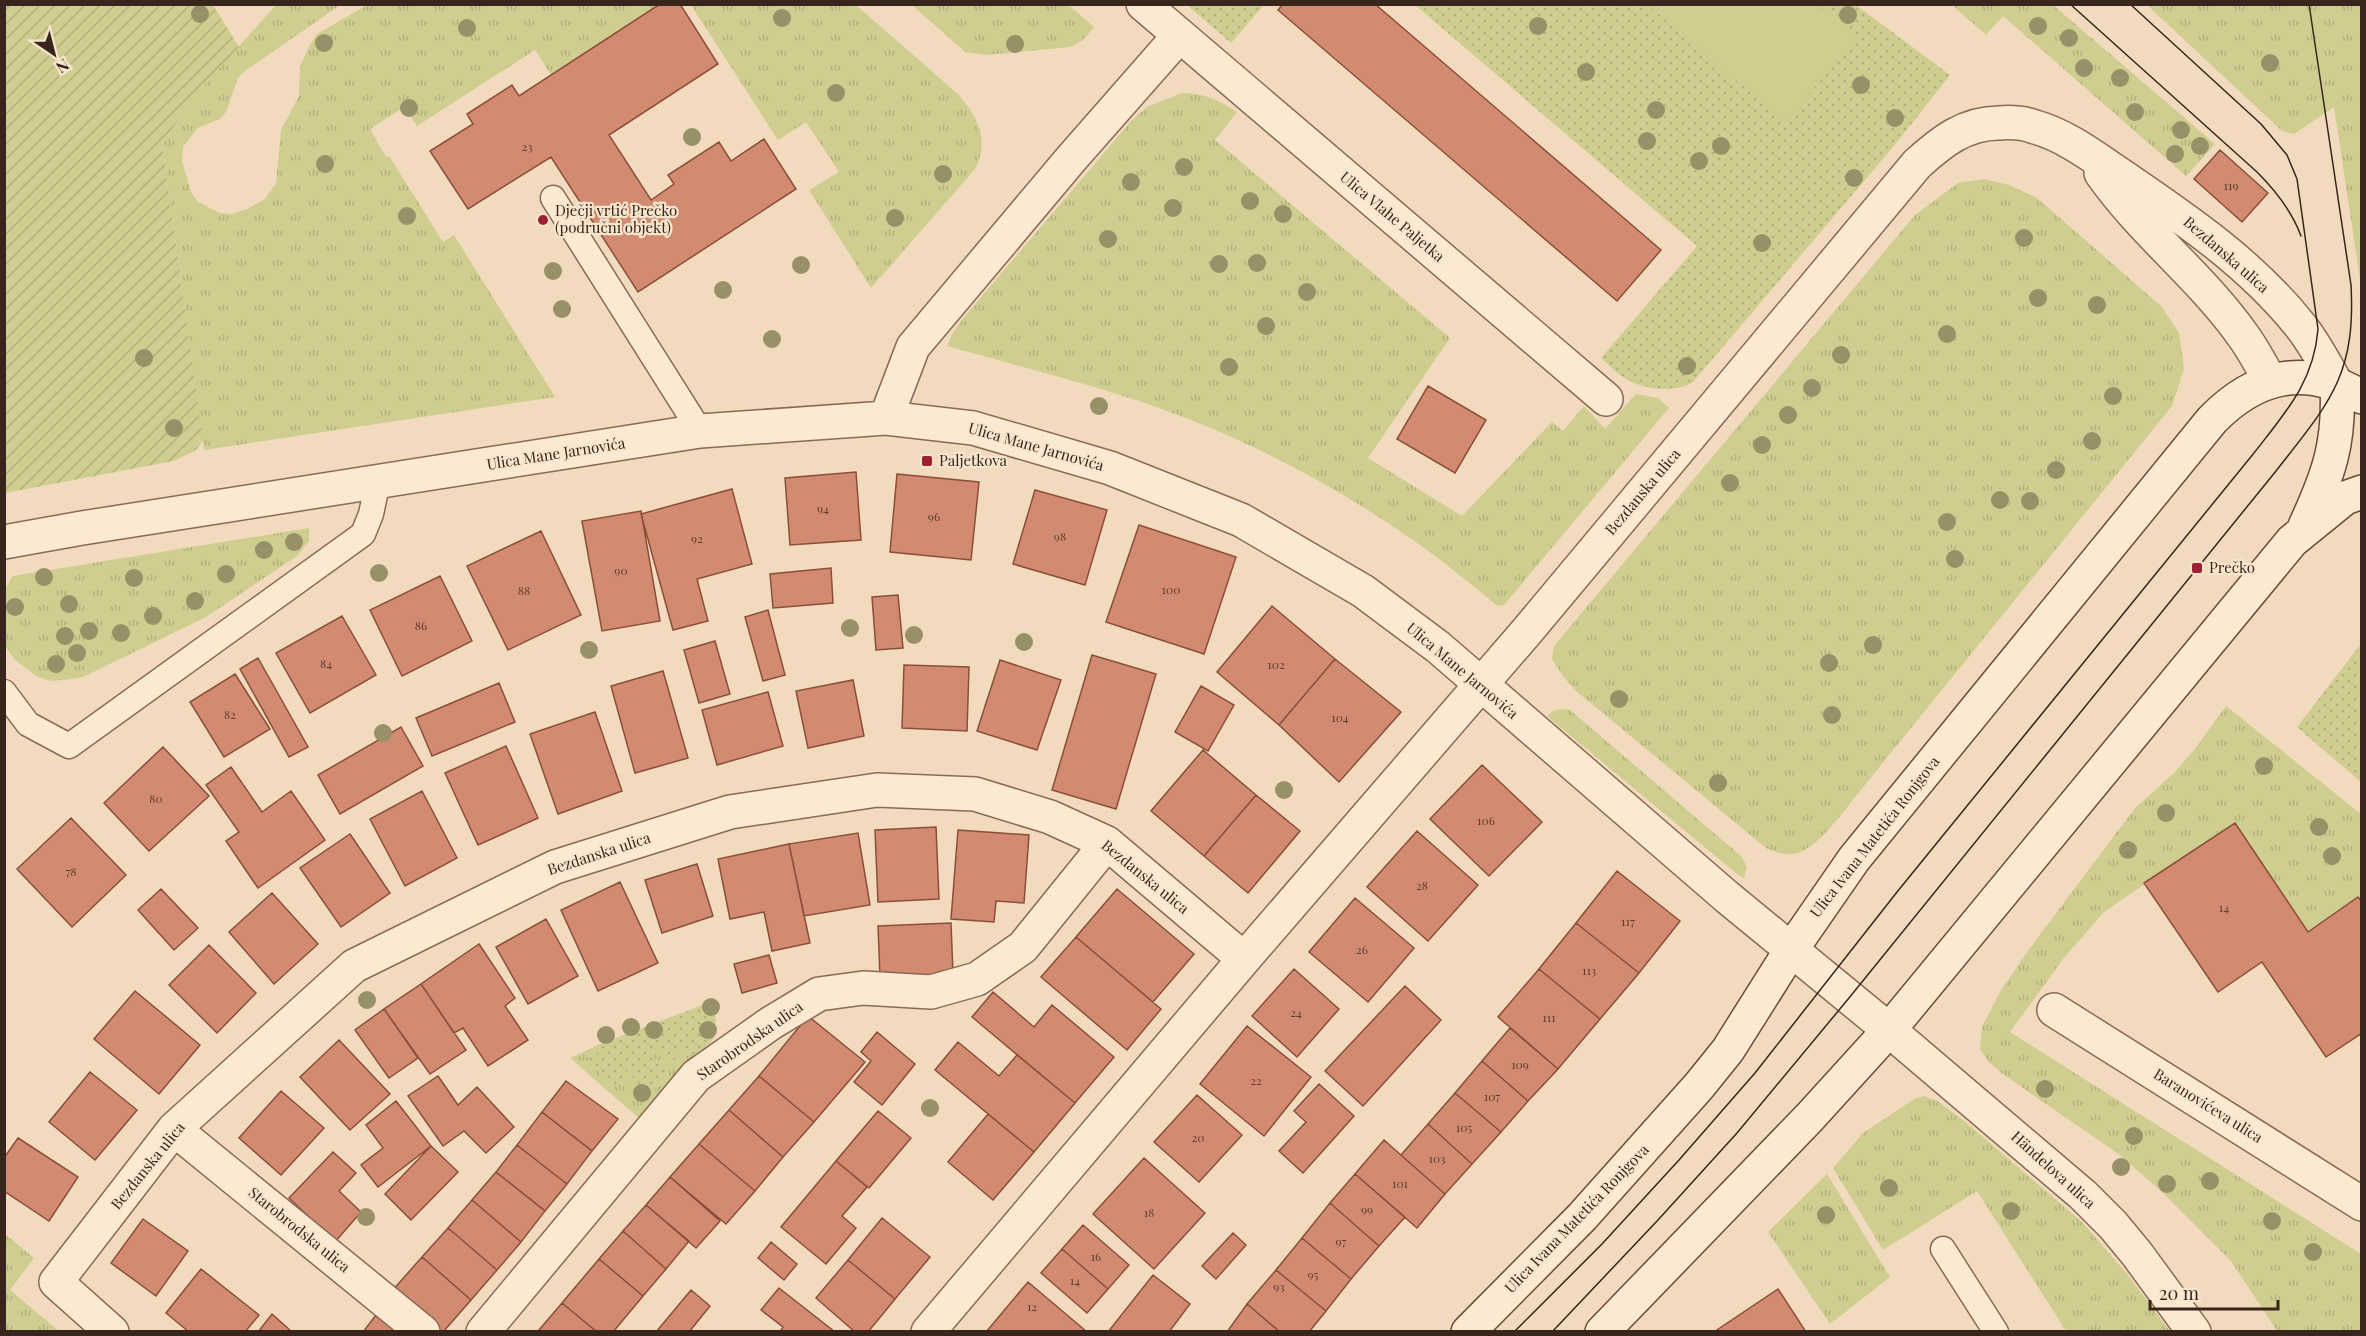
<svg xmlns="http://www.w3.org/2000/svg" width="2366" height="1336" font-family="'Playfair Display',serif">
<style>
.grass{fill:url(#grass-tufts)}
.park{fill:url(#park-dots)}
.garden{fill:url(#garden-furrows)}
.pitch{fill:#cfce90}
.building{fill:#d28b70;stroke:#8b4e39;stroke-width:1.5}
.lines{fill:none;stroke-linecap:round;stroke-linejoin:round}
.lane-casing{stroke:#8a6a55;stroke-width:27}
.street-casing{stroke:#8a6a55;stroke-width:36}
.secondary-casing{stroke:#6b4b38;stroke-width:36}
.lane{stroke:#fbe9d1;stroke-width:24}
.street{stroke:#fbe9d1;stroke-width:33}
.secondary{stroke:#fbe9d1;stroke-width:33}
.tram{stroke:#38251b;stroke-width:1.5}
.tree{fill:#989167}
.poi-dot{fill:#9d2033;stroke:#f8e5cd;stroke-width:2}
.labels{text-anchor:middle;stroke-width:4.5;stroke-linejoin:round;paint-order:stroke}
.number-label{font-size:12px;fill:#5e3e30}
.poi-label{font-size:15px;fill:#38251b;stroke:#f8e5cd;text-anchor:start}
.street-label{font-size:15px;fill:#38251b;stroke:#f8e5cd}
</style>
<defs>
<pattern id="grass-tufts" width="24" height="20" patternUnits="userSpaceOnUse" patternTransform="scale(1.5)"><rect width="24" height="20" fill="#cfce90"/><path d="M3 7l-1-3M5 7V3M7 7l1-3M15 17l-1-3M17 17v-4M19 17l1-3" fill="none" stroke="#b2b17c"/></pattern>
<pattern id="park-dots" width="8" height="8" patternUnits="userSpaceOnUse" patternTransform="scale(1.5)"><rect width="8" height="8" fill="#cfce90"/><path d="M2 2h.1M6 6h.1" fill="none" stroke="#b2b17c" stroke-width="1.8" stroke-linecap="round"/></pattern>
<pattern id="garden-furrows" width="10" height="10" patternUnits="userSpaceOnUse" patternTransform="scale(1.5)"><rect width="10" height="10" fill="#cfce90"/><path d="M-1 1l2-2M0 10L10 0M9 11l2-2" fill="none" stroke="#b2b17c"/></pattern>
</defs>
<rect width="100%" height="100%" fill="#f1dabd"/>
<!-- grass -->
<path class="grass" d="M276 5H340L245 71 238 78 226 112 220 119 198 128 183 147 182 161 191 192 198 202 220 213 232 214 247 209 265 199 276 183 281 130 299 96 300 66 310 45 317 34 367 5H660L551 75 535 50 417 126 404 107 370 129 386 157 389 156 443 242 454 235 555 397 204 450 162 143 204 85Z
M691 5H856L959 95C978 117 990 141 975 169L871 288 809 190 839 172 806 122 778 140Z
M912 5H1069L1094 27 1082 41 1071 47 986 55 965 52Z
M1952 5H2053L2215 144 2186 176 2003 16 1986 35Z
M2147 5H2361V286L2334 107 2294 134 2282 131Z
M1182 93C1206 94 1217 99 1237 112L1215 140 1450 338 1368 458 1462 516 1552 422 1563 431 1584 406 1605 429 1636 394 1658 398 1669 408 1504 605 1499 606 1495 604C1474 587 1453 569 1431 553 1363 503 1288 461 1211 428 1126 392 1035 371 947 346L952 334 965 316 1133 119 1147 107Z
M1984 179 2009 185 2037 198 2162 307 2179 333 2184 369 2172 406 1860 791C1845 809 1816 852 1793 854 1783 855 1776 852 1766 848L1576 691 1562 675 1552 659 1554 646 1915 215 1958 183Z
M309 528V541L297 556 206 617 83 677 71 679 52 681 38 677 15 660 7 649 4 645 5 589 13 576Z
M2226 706 2361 814V902L2358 898 2308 932 2234 823 2104 912 2063 959 2010 1032 2361 1254V1331H2277L2231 1261 2163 1193 2120 1155 2000 1072 1988 1061 1980 1049 1982 1027 1999 994 2027 952 2135 808 2174 773 2194 750Z
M1561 709 1570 710 1742 857 1747 867 1744 878 1737 874 1547 716 1553 711Z
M600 1044 599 1052 587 1057 623 1075 649 1055 655 1048H683L698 1059 640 1119 570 1058Z
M1924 1096 1939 1102 1963 1120 2082 1222 2128 1275 2170 1331H2066L1977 1191 1883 1250 1833 1168 1863 1133 1916 1098Z
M1827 1174 1890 1277 1830 1324 1768 1232Z
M5 1234 34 1258 10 1290 59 1331H5Z"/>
<!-- park -->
<path class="park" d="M1187 5H1264L1231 43Z
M1415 5H1856L1950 75 1898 141 1693 382C1677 393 1645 390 1628 380 1618 375 1609 365 1601 358L1697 246Z
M2361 644V782L2297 727Z
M713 1001C718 1032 719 1035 698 1059L683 1048 674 1061 655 1048 650 1055 670 1069 653 1093 635 1084 630 1069 623 1075 626 1082 610 1087 587 1057 599 1052 600 1044Z"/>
<!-- garden -->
<path class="garden" d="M5 4 213 5 239 47 204 85 162 143 203 440 196 450 174 461 5 493Z"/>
<!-- pitch -->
<path class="pitch" d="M1648 5H1817L1856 38 1785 122Z"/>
<!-- building -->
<path class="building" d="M660 4H680L718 64 609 135 651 200 674 184 668 175 719 142 731 161 764 139 796 189 638 292 551 157 468 209 430 151 473 124 467 114 512 85 519 96Z
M1283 4H1375L1661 250 1617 301 1278 10Z
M2220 150 2268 193 2242 222 2194 179Z
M1428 386 1486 420 1455 473 1397 439Z
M856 472 861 540 790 545 785 478Z
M897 474 979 482 971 560 890 552Z
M732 489 752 564 697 579 708 621 673 630 641 514Z
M1035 490 1107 510 1085 585 1013 564Z
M641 511 660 621 602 631 582 521Z
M1139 525 1236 557 1204 654 1106 622Z
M541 531 581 615 508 650 467 566Z
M831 568 833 603 773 608 770 574Z
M440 576 472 641 402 676 370 610Z
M898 595 903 648 876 650 872 597Z
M1272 606 1335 659 1279 725 1217 672Z
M768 610 785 675 763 681 745 617Z
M342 616 376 675 310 713 276 653Z
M715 641 730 694 699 703 684 650Z
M1092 655 1156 674 1116 809 1052 790Z
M258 658 308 747 289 757 240 669Z
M1335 659 1401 712 1339 782 1279 725Z
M1000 660 1061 680 1037 750 977 731Z
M904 665 969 667 967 731 902 728Z
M663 671 688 758 635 773 611 686Z
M235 674 270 729 224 757 190 702Z
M853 680 864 736 808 748 796 691Z
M499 683 515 722 432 756 416 718Z
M1201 686 1234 705 1208 751 1175 732Z
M768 692 783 746 717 765 702 710Z
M595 712 622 791 558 814 530 734Z
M401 727 423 766 340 814 318 775Z
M506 746 538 818 478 845 445 773Z
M163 747 209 796 149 851 104 803Z
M1203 750 1256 795 1204 856 1151 811Z
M1482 765 1542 822 1489 876 1430 819Z
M231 767 262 812 291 791 325 840 258 888 226 841 239 832 206 785Z
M422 791 457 858 405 886 370 819Z
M1256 795 1300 831 1248 893 1204 856Z
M71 818 126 875 72 927 17 869Z
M2235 823 2308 932 2358 897 2362 902V1033L2326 1057 2262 962 2218 992 2144 883Z
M936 827 939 899 878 902 875 830Z
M958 830 1029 835 1024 903 996 901 994 922 951 919Z
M1417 831 1478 885 1428 941 1367 887Z
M858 833 870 905 804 916 789 844Z
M350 834 390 893 341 927 300 868Z
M789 844 810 943 772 951 764 912 730 919 718 859Z
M697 864 713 916 662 933 645 880Z
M1617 871 1680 921 1639 973 1576 923Z
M620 882 658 963 598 991 561 910Z
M161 889 198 928 174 950 138 910Z
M1117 889 1194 954 1153 1002 1076 937Z
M272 893 318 944 274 984 229 932Z
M1355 898 1414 948 1368 1002 1309 952Z
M546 919 578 976 528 1004 496 947Z
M951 923 953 974 880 977 878 926Z
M1576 923 1639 973 1600 1019 1539 969Z
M1076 937 1161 1009 1127 1050 1041 977Z
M479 944 515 998 505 1006 528 1040 488 1066 463 1028 454 1033 421 984Z
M209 945 256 993 217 1033 169 985Z
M769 955 777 983 742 993 734 964Z
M1294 969 1339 1009 1297 1057 1252 1016Z
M1539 969 1600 1019 1558 1069 1498 1017Z
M421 984 466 1050 430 1074 384 1009Z
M1405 986 1441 1020 1363 1106 1325 1071Z
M135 991 200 1045 159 1094 94 1039Z
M993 992 1034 1027 1052 1005 1114 1057 1075 1103 972 1017Z
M384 1009 418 1058 389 1078 355 1030Z
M808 1016 865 1062 814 1122 759 1076Z
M1247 1026 1311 1077 1264 1136 1200 1084Z
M1510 1028 1558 1069 1528 1101 1482 1061Z
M877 1032 915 1064 882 1105 854 1082 871 1061 861 1052Z
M339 1040 390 1094 350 1130 300 1077Z
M958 1042 999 1076 1017 1055 1075 1103 1034 1152 935 1070Z
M1482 1061 1528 1101 1501 1132 1455 1093Z
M90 1072 137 1110 95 1160 49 1122Z
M438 1076 458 1105 477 1087 514 1127 486 1153 464 1131 443 1146 408 1096Z
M759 1076 814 1122 783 1157 729 1110Z
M566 1081 618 1119 592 1151 542 1112Z
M1319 1084 1354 1116 1303 1173 1279 1151 1306 1122 1294 1111Z
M281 1091 324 1128 281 1175 239 1138Z
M1455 1093 1501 1132 1472 1164 1428 1124Z
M1197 1095 1242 1135 1199 1182 1154 1142Z
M396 1101 431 1146 378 1187 361 1165 383 1148 366 1125Z
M729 1110 783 1157 755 1191 699 1144Z
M878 1111 911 1138 869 1188 836 1161Z
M542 1112 592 1151 567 1184 517 1145Z
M988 1114 1034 1152 993 1200 948 1162Z
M1428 1124 1472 1164 1445 1194 1401 1155Z
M18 1138 78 1177 49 1221 4 1191V1158Z
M1384 1140 1445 1194 1417 1228 1355 1174Z
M699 1144 755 1191 726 1224 670 1177Z
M517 1145 567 1184 545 1211 496 1172Z
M431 1146 458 1172 411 1220 385 1194Z
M333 1152 356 1173 339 1191 361 1212 335 1242 289 1198Z
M1144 1158 1205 1213 1154 1269 1093 1214Z
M836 1161 867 1187 842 1216 856 1228 826 1264 781 1227Z
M496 1172 545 1211 521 1242 472 1200Z
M1355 1174 1405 1217 1379 1246 1330 1203Z
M670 1177 720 1221 696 1248 646 1205Z
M472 1200 521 1242 497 1270 448 1228Z
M1330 1203 1379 1246 1351 1279 1302 1238Z
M646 1205 689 1241 666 1269 623 1231Z
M882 1218 930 1257 895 1299 848 1260Z
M143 1219 188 1251 156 1296 111 1263Z
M1083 1225 1129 1265 1108 1289 1062 1249Z
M448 1228 497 1270 471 1300 422 1257Z
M623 1231 666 1269 643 1296 599 1259Z
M1233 1233 1246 1245 1216 1279 1202 1266Z
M1302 1238 1351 1279 1326 1311 1276 1270Z
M771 1242 797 1264 784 1280 758 1258Z
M1062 1249 1108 1289 1087 1313 1041 1273Z
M422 1257 471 1300 443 1332H439L392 1291Z
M599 1259 643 1296 613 1332H597L562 1303Z
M848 1260 895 1299 868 1332H855L816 1298Z
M201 1269 259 1315 245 1332H189L166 1313Z
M1276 1270 1326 1311 1309 1332H1280L1247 1304Z
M1153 1275 1190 1304 1169 1332H1108Z
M1028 1282 1087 1332H986Z
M779 1288 835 1332H780L783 1327 761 1310Z
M1778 1289 1806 1332H1714Z
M691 1290 710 1306 689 1332H656Z
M562 1303 597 1332H541L539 1330Z
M1247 1304 1280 1332H1227Z
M379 1311 404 1332H363Z
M272 1314 292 1332H258Z"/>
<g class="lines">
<defs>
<path id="lane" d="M553 198 700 431
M4 692 28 724 69 746 363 534 371 514 378 481
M1943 1249 1996 1332"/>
<path id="street" d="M1143 4 1606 399
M2101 173C2143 233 2202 277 2244 337 2254 351 2262 366 2270 381
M886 418 913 347 1071 159 1179 36
M4 542 82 528 700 431 886 418 973 428 1110 468 1241 520 1363 591 1438 647 1727 897 1889 1030 2083 1195 2113 1225 2137 1254 2194 1332
M2054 1010 2362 1204
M174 1129 423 1332
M112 1332 56 1282 174 1129 354 966 555 867 730 812 877 790 975 794 1050 817 1107 843 1244 959
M483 1332 696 1076 771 1023 819 994 863 988 931 992 977 979 1023 947 1107 843
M928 1332 1244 959 1528 630 1917 164C1941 142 1965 123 1999 123 2011 122 2024 123 2035 127 2067 136 2095 158 2122 176 2185 219 2250 263 2299 324 2314 342 2325 364 2337 385"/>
<path id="secondary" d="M2305 526C2329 474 2340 443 2337 385
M1468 1332 1582 1217 1699 1086 1728 1050 1791 950 1854 859 2212 420C2256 375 2306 363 2362 397
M1602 1332 1809 1118 1889 1030 2292 541 2345 498 2362 492"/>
</defs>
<!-- lane casing -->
<use href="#lane" class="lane-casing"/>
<!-- street casing -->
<use href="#street" class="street-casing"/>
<!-- secondary casing -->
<use href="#secondary" class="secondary-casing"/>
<!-- lane -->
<use href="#lane" class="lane"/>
<!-- street -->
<use href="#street" class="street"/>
<!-- secondary -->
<use href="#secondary" class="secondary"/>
<!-- tram -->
<path class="tram" d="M2070 4 2257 172C2276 191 2292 211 2301 236
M1514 1332 1602 1244 1679 1160 1755 1073 1897 892 2254 453C2285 413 2314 382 2318 329L2297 179 2287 155 2261 124 2130 4
M1552 1332 1658 1220 1737 1133 1849 998 2276 471C2329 403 2356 376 2351 285L2309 4"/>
</g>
<!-- trees -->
<g class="tree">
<circle cx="200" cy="14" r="9"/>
<circle cx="1848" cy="15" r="9"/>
<circle cx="782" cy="18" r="9"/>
<circle cx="1538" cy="26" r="9"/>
<circle cx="2038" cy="26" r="9"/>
<circle cx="467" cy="28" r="9"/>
<circle cx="2069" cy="38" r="9"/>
<circle cx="324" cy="43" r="9"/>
<circle cx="1015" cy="44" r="9"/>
<circle cx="2270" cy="63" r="9"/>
<circle cx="2084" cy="68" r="9"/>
<circle cx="1586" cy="72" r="9"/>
<circle cx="2120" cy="78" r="9"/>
<circle cx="1861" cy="85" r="9"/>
<circle cx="836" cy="93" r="9"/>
<circle cx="409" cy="108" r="9"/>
<circle cx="1656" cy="110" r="9"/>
<circle cx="2135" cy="112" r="9"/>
<circle cx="1895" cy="118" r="9"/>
<circle cx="2181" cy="130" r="9"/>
<circle cx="692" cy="137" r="9"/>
<circle cx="1647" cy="141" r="9"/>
<circle cx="1721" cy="146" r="9"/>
<circle cx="2200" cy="146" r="9"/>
<circle cx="2175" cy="154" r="9"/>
<circle cx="1699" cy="161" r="9"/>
<circle cx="325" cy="164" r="9"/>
<circle cx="1184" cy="167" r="9"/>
<circle cx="943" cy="174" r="9"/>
<circle cx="1854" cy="178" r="9"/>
<circle cx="1131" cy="182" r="9"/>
<circle cx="1250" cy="201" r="9"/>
<circle cx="1173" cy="208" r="9"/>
<circle cx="1283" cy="214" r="9"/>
<circle cx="407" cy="216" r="9"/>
<circle cx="895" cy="218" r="9"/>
<circle cx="2024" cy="238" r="9"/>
<circle cx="1108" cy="239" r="9"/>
<circle cx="1762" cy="243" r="9"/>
<circle cx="1257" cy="263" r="9"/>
<circle cx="1219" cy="264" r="9"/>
<circle cx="801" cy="265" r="9"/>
<circle cx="553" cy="271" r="9"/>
<circle cx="723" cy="290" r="9"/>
<circle cx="1307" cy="292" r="9"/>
<circle cx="2038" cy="298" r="9"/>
<circle cx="2097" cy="305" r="9"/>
<circle cx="562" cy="309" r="9"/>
<circle cx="1266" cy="326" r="9"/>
<circle cx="1947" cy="334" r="9"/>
<circle cx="772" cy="339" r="9"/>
<circle cx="1841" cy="355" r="9"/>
<circle cx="144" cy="358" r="9"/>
<circle cx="1687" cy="366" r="9"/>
<circle cx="1229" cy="367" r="9"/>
<circle cx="1812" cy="388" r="9"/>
<circle cx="2113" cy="396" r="9"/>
<circle cx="1099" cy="406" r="9"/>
<circle cx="1788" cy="415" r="9"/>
<circle cx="174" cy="428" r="9"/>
<circle cx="2092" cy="441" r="9"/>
<circle cx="1762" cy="445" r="9"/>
<circle cx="2056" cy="470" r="9"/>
<circle cx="1730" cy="483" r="9"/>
<circle cx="2000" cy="500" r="9"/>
<circle cx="2030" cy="501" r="9"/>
<circle cx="1947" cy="522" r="9"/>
<circle cx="294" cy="542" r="9"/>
<circle cx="264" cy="550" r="9"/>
<circle cx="1955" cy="559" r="9"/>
<circle cx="379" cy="573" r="9"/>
<circle cx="226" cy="574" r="9"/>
<circle cx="44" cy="577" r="9"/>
<circle cx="134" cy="578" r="9"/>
<circle cx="195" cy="601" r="9"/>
<circle cx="69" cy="604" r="9"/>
<circle cx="15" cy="607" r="9"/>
<circle cx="153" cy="616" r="9"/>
<circle cx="850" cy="628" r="9"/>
<circle cx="89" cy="631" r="9"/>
<circle cx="121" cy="633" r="9"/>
<circle cx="914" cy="635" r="9"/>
<circle cx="65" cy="636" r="9"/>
<circle cx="1024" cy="642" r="9"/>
<circle cx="1873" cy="645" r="9"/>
<circle cx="589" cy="650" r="9"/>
<circle cx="77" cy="653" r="9"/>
<circle cx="1829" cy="663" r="9"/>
<circle cx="56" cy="664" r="9"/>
<circle cx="1619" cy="699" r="9"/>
<circle cx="1832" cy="715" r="9"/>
<circle cx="383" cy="733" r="9"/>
<circle cx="2264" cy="766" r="9"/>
<circle cx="1718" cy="783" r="9"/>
<circle cx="1284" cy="790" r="9"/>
<circle cx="2166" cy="813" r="9"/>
<circle cx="2319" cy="827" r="9"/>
<circle cx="2128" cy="850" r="9"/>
<circle cx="2332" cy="856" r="9"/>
<circle cx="367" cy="1000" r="9"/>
<circle cx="711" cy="1007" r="9"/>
<circle cx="631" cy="1027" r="9"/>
<circle cx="654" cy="1030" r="9"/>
<circle cx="708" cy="1030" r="9"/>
<circle cx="606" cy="1035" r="9"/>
<circle cx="2045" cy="1089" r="9"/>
<circle cx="642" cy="1093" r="9"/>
<circle cx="930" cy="1108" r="9"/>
<circle cx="2134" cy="1136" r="9"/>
<circle cx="2121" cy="1167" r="9"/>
<circle cx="2210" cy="1181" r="9"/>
<circle cx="2167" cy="1184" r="9"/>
<circle cx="1889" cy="1188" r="9"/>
<circle cx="2011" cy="1211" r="9"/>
<circle cx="1826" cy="1215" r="9"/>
<circle cx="366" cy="1217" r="9"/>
<circle cx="2272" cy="1221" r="9"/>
<circle cx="2313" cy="1252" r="9"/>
</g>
<!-- markers -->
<g class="poi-dot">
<circle cx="543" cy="220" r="6"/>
<rect x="921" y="455" width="12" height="12" rx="3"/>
<rect x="2191" y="562" width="12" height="12" rx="3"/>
</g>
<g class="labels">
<!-- number labels -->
<g class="number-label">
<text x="527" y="151">23</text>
<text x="2231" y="190">119</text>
<text x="823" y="513">94</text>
<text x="934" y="521">96</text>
<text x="1060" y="541">98</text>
<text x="697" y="543">92</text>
<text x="621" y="575">90</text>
<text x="1171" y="594">100</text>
<text x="524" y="595">88</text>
<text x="421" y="630">86</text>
<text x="326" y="668">84</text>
<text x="1276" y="669">102</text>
<text x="230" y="719">82</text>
<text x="1340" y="722">104</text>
<text x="156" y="803">80</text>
<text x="1486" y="825">106</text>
<text x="71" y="876">78</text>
<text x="1422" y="890">28</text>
<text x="2224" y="912">14</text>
<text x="1628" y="926">117</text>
<text x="1362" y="954">26</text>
<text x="1589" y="975">113</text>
<text x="1296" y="1017">24</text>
<text x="1549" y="1022">111</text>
<text x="1520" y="1069">109</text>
<text x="1256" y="1085">22</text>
<text x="1492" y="1101">107</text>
<text x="1464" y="1132">105</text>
<text x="1198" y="1142">20</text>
<text x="1437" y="1163">103</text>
<text x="1400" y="1188">101</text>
<text x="1367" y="1214">99</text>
<text x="1149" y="1217">18</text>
<text x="1341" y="1246">97</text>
<text x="1096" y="1261">16</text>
<text x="1313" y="1279">95</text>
<text x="1075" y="1285">14</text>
<text x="1279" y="1291">93</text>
<text x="1032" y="1311">12</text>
</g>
<!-- poi labels -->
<g class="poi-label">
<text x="555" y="216">Dječji vrtić Prečko<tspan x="555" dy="17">(područni objekt)</tspan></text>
<text x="939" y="466">Paljetkova</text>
<text x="2209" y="573">Prečko</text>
</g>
<!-- street labels -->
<g class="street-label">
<text transform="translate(1392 217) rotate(40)" y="5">Ulica Vlahe Paljetka</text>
<text transform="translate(2226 255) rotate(41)" y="5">Bezdanska ulica</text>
<text transform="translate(1036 447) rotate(16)" y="5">Ulica Mane Jarnovića</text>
<text transform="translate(556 454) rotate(-9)" y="5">Ulica Mane Jarnovića</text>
<text transform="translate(1643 492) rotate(-50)" y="5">Bezdanska ulica</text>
<text transform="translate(1462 671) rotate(40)" y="5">Ulica Mane Jarnovića</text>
<text transform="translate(1875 837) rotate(-52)" y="5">Ulica Ivana Matetića Ronjgova</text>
<text transform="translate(599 854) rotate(-18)" y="5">Bezdanska ulica</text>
<text transform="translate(1145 877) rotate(39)" y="5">Bezdanska ulica</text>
<text transform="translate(750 1041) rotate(-35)" y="5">Starobrodska ulica</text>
<text transform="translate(2208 1106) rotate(32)" y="5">Baranovićeva ulica</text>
<text transform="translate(148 1166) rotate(-51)" y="5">Bezdanska ulica</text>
<text transform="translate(2053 1170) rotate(42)" y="5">Händelova ulica</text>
<text transform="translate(1577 1219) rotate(-46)" y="5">Ulica Ivana Matetića Ronjgova</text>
<text transform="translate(299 1230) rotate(39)" y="5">Starobrodska ulica</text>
</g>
</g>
<!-- border -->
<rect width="2366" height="1336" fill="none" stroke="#38251b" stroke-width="12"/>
<!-- north arrow -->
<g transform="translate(54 54) rotate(145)" stroke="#f8e5cd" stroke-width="4.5" paint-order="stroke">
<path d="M0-4.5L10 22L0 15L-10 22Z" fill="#38251b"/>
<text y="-9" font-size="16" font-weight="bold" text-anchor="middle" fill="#38251b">N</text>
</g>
<!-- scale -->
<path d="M2150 1300v9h128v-9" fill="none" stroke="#38251b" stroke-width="3"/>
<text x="2159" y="1300" font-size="18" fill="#38251b" stroke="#f8e5cd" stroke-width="4.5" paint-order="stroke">20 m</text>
</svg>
